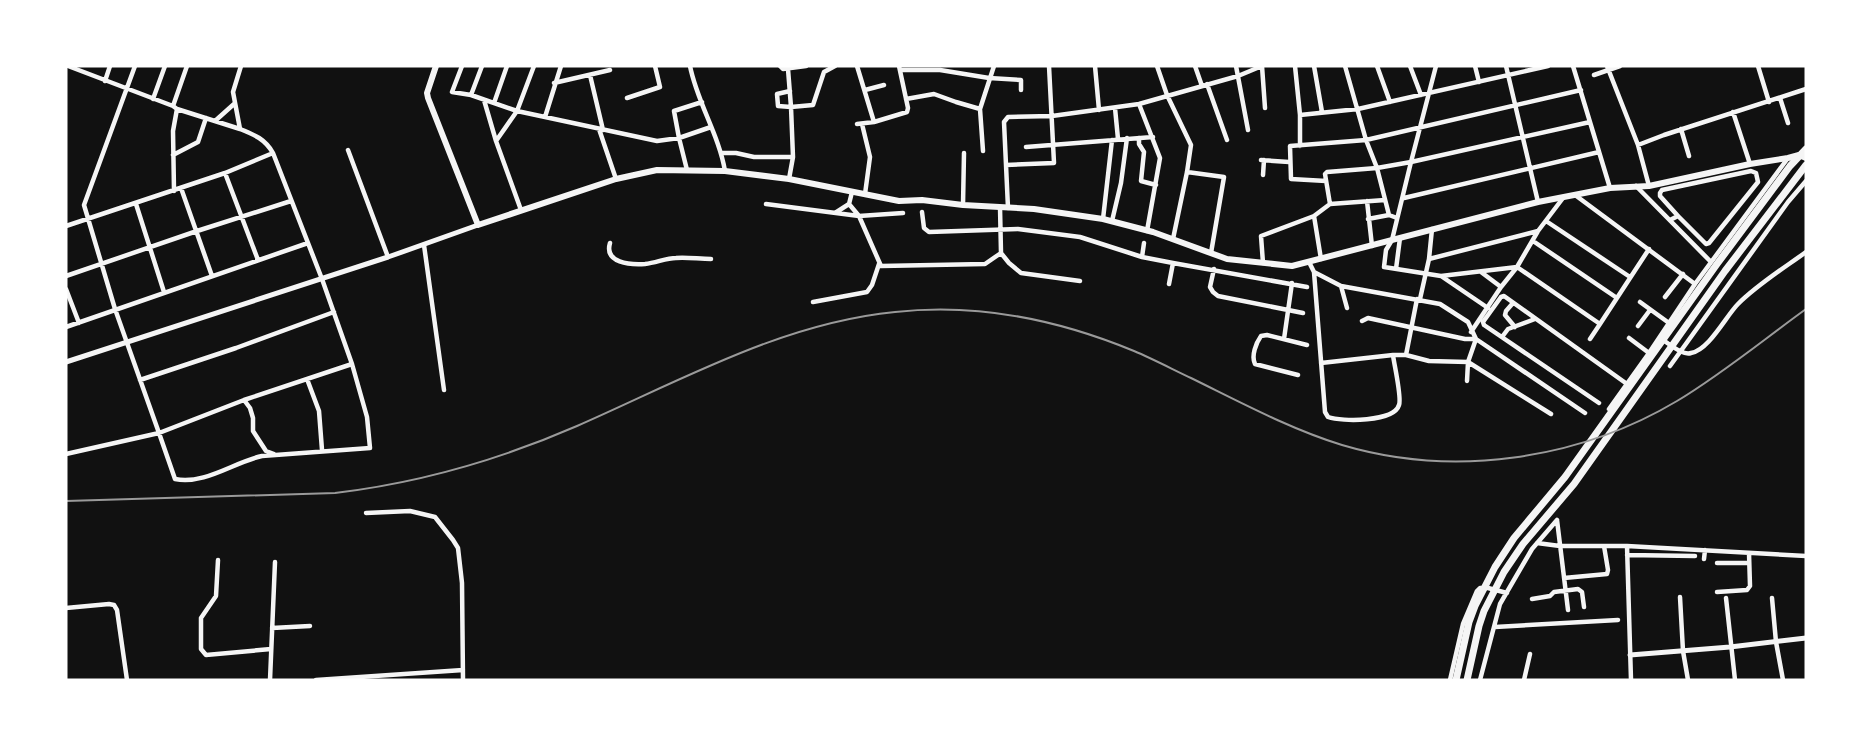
<svg xmlns="http://www.w3.org/2000/svg" width="1872" height="746" font-family="Quicksand,sans-serif">
<style>
.lines{fill:none;stroke-linecap:round;stroke-linejoin:round}
.minor{stroke:#f5f5f5;stroke-width:4.5}
.tertiary{stroke:#f5f5f5;stroke-width:5}
.secondary{stroke:#f5f5f5;stroke-width:6}
.primary{stroke:#f5f5f5;stroke-width:7}
.rail{stroke:#9a9a9a;stroke-width:2}
</style>
<rect width="100%" height="100%" fill="#111"/>
<g class="lines">
<!-- minor -->
<path class="minor" d="M68 66 173 106 177 109 240 129
M135 66 84 205 115 309 159 433 244 400 352 364 322 279 273 153C265 139 255 135 240 129L233 92 241 66
M462 66 452 92 471 95
M482 66 471 95 517 111 657 141 679 138 711 127
M690 66C697 102 719 135 725 171
M780 66 783 69 806 66
M857 66 874 122
M1095 66 1099 110
M1157 66 1167 95 1191 145 1187 172 1173 239
M1195 66 1202 86
M1236 66 1248 130
M1262 66 1265 108
M1295 66 1300 115V146
M1314 66 1322 112
M1345 66 1366 140 1377 168 1389 215 1397 218
M1377 66 1390 102
M1410 66 1421 95
M1436 66 1411 162 1392 240 1386 250 1384 267 1441 276 1517 267 1600 324 1649 249
M1475 66 1479 82
M1506 66 1538 202
M1573 66 1610 188
M1607 66 1638 145 1649 186
M1758 66 1769 102
M788 69 791 107 778 106 777 94 790 91
M900 70H940L989 78 1021 80V90
M590 75 603 130
M1594 75 1620 66
M105 81 110 66
M554 83 610 70
M1207 84 1227 140
M865 90 884 85
M627 98 660 87 655 66
M1780 98 1788 123
M153 99 165 66
M906 99 934 94 956 102 980 109
M484 100 496 141
M494 103 507 66
M1139 104 1160 158 1147 231
M173 106 187 66
M1115 108 1118 139
M1733 112 1750 164
M1300 115 1358 109 1548 66
M545 117 561 66
M215 121 234 104
M857 124 874 122 907 112 908 108 899 66
M862 124 870 157 865 194
M599 129 616 179
M1681 129 1689 156
M1139 138V144L1144 152 1141 181 1156 185
M1638 145 1664 135 1806 89
M1026 147 1153 137
M348 150 388 257
M983 151 980 109 994 66
M722 153H736L754 157H793L789 179
M173 155 198 142 206 118
M793 157 791 107 813 105 824 72 835 66
M1261 160 1289 162
M1006 165 1054 163 1049 66
M687 170 679 138 674 111 702 102
M1187 172 1224 177 1211 253
M225 173 258 260
M1263 175 1264 160
M1326 181 1291 179 1290 146 1366 140 1581 90
M1636 186 1711 262
M181 188 212 276
M174 191 173 131 177 109
M852 192 849 204 859 216 881 266 985 264 1001 253
M1575 195 1695 284
M1404 198 1599 152
M1367 201 1372 246
M136 204 164 292
M766 204 859 216 903 213
M1330 204 1325 174 1327 172 1377 168 1411 162 1590 122
M963 205 964 153
M1000 207 1001 253 1009 263 1021 273 1080 281
M1008 208 1004 122 1008 117 1052 116 1139 104 1238 76 1262 66
M521 210 496 141 517 111 534 66
M922 212 924 228 929 232 1018 229 1080 237 1142 257 1173 263 1307 287
M835 213 849 204
M1314 216 1321 259
M1103 219 1112 140
M1368 219 1389 215
M1670 220 1678 216 1706 244 1709 243 1758 182 1756 173 1751 171 1662 190 1660 193V196L1678 216
M1112 221 1121 183 1127 138
M1546 221 1630 277
M66 226 225 173 273 153
M1533 241 1617 298
M610 243C604 263 630 265 645 264 656 263 666 258 676 258 687 257 699 259 711 259
M424 245 444 390
M1142 257 1144 243
M1429 259 1538 231
M1309 262 1314 272 1325 412 1328 417C1342 422 1394 422 1399 405 1402 398 1394 364 1393 355H1406
M1263 263 1261 236 1314 216 1330 204 1385 200
M1214 269 1210 287 1213 292 1218 296 1303 313
M1396 269 1400 238
M1314 272 1341 286 1440 304 1468 322 1476 339 1585 413
M1481 272 1501 287
M66 276 197 231 291 201
M1441 276 1488 308
M1169 284 1173 263
M1341 286 1347 308
M66 289 79 323
M1665 297 1683 274
M1417 299 1406 355 1429 361 1468 362 1467 381
M1420 299 1429 259 1432 229
M813 302 867 292 872 285 879 264
M1640 302 1669 323
M1513 303 1506 311 1505 315 1515 327
M1362 321 1368 318 1465 339H1476L1468 362 1551 414
M1638 326 1650 310
M66 327 308 243
M1471 332 1501 287 1517 267 1538 231 1563 198
M1502 337 1508 329 1535 319
M1629 338 1649 353 1695 284 1788 158
M1284 339 1292 283
M1590 339 1600 324
M1661 339C1669 343 1682 356 1691 353 1709 350 1726 316 1738 304 1758 284 1784 268 1806 252
M1321 363 1393 355
M1670 366 1788 202 1806 181
M1298 375 1255 364C1251 356 1256 343 1261 336L1267 335 1307 345
M307 379 319 411 322 450
M140 380 236 348 334 312
M244 400 250 408 253 418V431L266 451 274 454
M1599 403 1484 325 1483 322 1501 297 1504 296 1627 384
M1609 409 1649 353
M66 454 159 433 175 479C205 485 234 462 262 456L370 448 367 417 352 364
M366 513 410 511 435 517 453 540 458 548 462 583 463 680
M1557 520 1568 610
M1537 543 1560 546H1627L1806 556
M1627 546 1631 680
M1627 555 1695 556
M1704 559 1705 550
M218 560 216 596 201 618V649L206 655 271 649
M1717 563H1749
M1564 578 1607 574 1608 570 1604 546
M1717 592 1747 590 1750 586 1749 553
M1680 597 1683 651 1688 680
M1726 598 1735 680
M1772 598 1776 642 1783 680
M1532 599 1550 596 1554 592 1578 589 1582 592 1584 607
M66 608 109 604 114 605 117 610 127 680
M1495 627 1618 620
M272 628 310 626
M270 680 275 562
M316 680 463 670
M1450 680 1463 624 1477 591 1480 588H1488L1507 593
M1480 680 1500 604 1532 549 1557 520
M1524 680 1530 654"/>
<!-- tertiary -->
<path class="tertiary" d="M66 362 388 257 478 225
M1630 655 1730 647 1806 638"/>
<!-- secondary -->
<path class="secondary" d="M436 66 427 93 428 98 478 225 616 179 657 170 725 171 789 179 899 201 922 200 963 205 1034 209 1103 219 1153 232 1227 259 1292 266 1538 202 1610 188 1649 186 1750 164 1788 158 1799 155 1806 158"/>
<!-- primary -->
<path class="primary" d="M1456 680 1469 622 1475 606 1495 567 1514 538 1565 477 1717 264 1790 166 1806 149
M1467 680 1479 626 1484 611 1504 572 1523 544 1574 484 1725 271 1806 165"/>
<!-- rail -->
<path class="rail" d="M66 501 335 493C419 483 499 460 577 426 680 381 782 323 895 312 976 303 1059 320 1134 351 1153 359 1172 369 1191 378 1240 402 1290 429 1342 445 1453 478 1578 460 1677 401 1722 374 1763 340 1806 309"/>
</g>
<!-- border -->
<rect width="1872" height="746" fill="none" stroke="#ffffff" stroke-width="135"/>
</svg>
